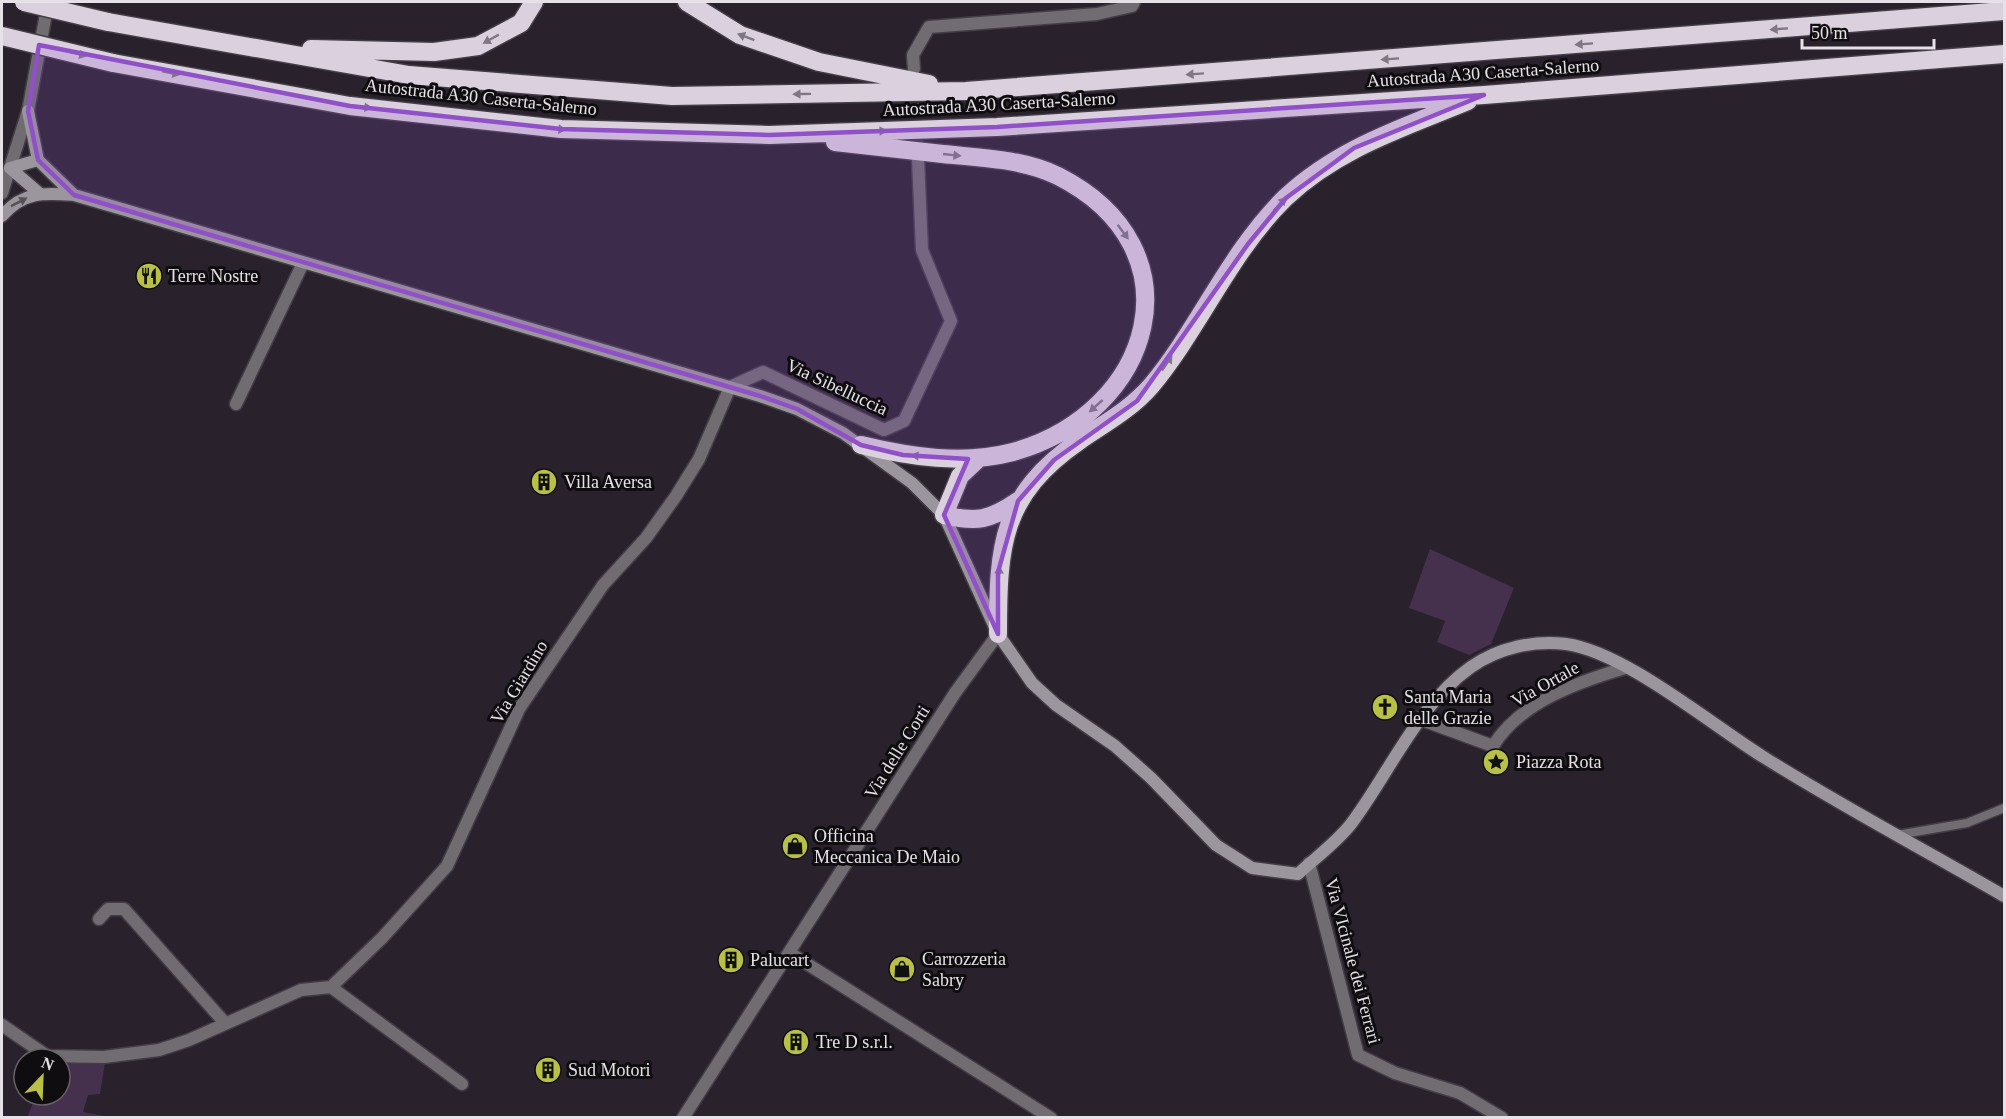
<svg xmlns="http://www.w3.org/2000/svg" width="2006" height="1119" font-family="Georgia,serif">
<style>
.green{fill:#45304d}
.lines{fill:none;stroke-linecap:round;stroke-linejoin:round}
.street-tunnel{stroke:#453f48;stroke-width:12;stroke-dasharray:12 6;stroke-linecap:butt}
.lane-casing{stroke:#433d46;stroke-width:11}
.street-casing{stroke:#433d46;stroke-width:15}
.secondary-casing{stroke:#433d46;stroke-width:15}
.highway-casing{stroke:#433d46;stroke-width:21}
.lane{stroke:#706c71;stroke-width:8}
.street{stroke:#706c71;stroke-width:12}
.secondary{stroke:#9b959d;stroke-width:12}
.highway{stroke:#dad0de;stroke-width:18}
.highway-bridge-casing{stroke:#433d46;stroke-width:21;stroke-linecap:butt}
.highway-bridge{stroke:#dad0de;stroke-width:18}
.oneway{fill:#7f7882}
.oneway2{fill:#565157}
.marked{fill:#9050c7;fill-opacity:0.2;stroke:#9050c7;stroke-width:4.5;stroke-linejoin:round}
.labels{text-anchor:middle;stroke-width:6;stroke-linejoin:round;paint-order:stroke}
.street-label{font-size:18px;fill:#e6e1e7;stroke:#100d11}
.poi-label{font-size:18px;fill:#e6e1e7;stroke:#100d11;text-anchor:start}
</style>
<rect width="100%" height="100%" fill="#29222c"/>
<!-- green -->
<path class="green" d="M1430 549 1514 588 1491 644 1469 655 1437 642 1445 621 1409 608Z
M60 1062 105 1063 100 1094 88 1095 83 1112 110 1117 27 1118 36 1095H60Z"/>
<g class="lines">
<!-- street-tunnel -->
<path class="street-tunnel" d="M915 85 918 158"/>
<defs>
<path id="lane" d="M1897 835 1967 823 2004 808"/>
<path id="street" d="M914 69 913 55 929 27 1097 14 1132 6 1134 2
M2 193 28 111 48 3
M236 404 303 263
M1422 720 1493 746C1520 702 1578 682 1625 668
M1309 863 1358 1055 1395 1073 1460 1093 1502 1118
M99 919 108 909H124L225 1023
M790 953 1051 1118
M331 987 382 938 447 866 519 709 603 585 646 538 676 496 699 459 730 387 763 372 884 430 904 421 951 321 922 250 918 159
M2 1025 47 1056 104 1057 159 1050 189 1040 301 990 331 987 462 1084
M683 1118 955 693 998 634"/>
<path id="secondary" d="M28 111 38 160 74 195
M10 168 39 193
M10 168 38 160
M2 216C23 191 44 193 74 195L760 396 797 409 843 433 912 483 944 515 998 634 1032 683 1056 705 1115 746 1151 778 1216 845 1252 868 1298 874C1315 858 1336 843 1351 824 1388 775 1419 703 1471 667 1498 648 1533 640 1566 644 1625 652 1713 726 1765 758 1843 807 1925 850 2004 896"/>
<path id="highway" d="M687 2 740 35 819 62 929 84
M108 22 409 75 672 96 966 91 2004 11
M311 49 434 52 478 46 521 23 534 2
M113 63 350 106 561 129 769 135 997 127 1484 95 2004 54
M835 142C871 146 907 150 943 154 981 158 1024 159 1058 176 1202 249 1154 413 1013 452 963 465 911 457 861 445
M978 459 960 476 944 515C977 523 990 520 1018 501
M998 634C998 545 1001 495 1079 441 1105 423 1130 410 1151 386 1200 327 1230 252 1285 198 1338 148 1403 128 1468 101"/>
</defs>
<!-- lane casing -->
<use href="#lane" class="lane-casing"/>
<!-- street casing -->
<use href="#street" class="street-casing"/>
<!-- secondary casing -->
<use href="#secondary" class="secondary-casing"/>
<!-- highway casing -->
<use href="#highway" class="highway-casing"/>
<!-- lane -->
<use href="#lane" class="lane"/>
<!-- street -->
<use href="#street" class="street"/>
<!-- secondary -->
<use href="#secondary" class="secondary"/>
<!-- highway -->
<use href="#highway" class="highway"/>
<defs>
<path id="highway-bridge" d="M24 2 108 22
M2 36 113 63"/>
</defs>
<!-- highway-bridge casing -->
<use href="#highway-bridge" class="highway-bridge-casing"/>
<!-- highway-bridge -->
<use href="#highway-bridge" class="highway-bridge"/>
</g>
<!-- one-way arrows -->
<defs><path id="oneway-solid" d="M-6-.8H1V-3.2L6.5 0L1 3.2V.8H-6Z" transform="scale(1.5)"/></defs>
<g class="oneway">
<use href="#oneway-solid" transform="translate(1779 29) rotate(176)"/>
<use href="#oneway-solid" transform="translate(746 37) rotate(-159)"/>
<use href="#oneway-solid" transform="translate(491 39) rotate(151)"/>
<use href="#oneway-solid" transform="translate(1584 44) rotate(176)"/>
<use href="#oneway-solid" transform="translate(78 54) rotate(14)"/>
<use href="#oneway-solid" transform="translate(1390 59) rotate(176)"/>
<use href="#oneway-solid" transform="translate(171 73) rotate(10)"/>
<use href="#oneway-solid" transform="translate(1195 74) rotate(176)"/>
<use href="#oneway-solid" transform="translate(802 94) rotate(179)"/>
<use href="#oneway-solid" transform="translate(363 107) rotate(6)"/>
<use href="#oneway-solid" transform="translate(557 129) rotate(5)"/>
<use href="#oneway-solid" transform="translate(878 131) rotate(-2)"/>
<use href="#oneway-solid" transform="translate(952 155) rotate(6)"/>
<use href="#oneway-solid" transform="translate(1280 204) rotate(-47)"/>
<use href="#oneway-solid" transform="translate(1123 232) rotate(53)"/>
<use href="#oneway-solid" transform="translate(1167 363) rotate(-56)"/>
<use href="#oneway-solid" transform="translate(1096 406) rotate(138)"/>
<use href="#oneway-solid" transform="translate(920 456) rotate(-177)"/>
<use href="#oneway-solid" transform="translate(999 575) rotate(-87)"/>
</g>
<use class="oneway2" href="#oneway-solid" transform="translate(19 202) rotate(-27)"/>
<!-- marked area -->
<path class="marked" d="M39 45 350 106 561 129 769 135 997 127 1484 95 1354 148 1286 198 1248 244 1137 401 1054 460 1018 501 998 572V634L944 515 968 459 903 455 861 445 797 409 760 396 74 195 38 160 28 111Z"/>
<!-- icons -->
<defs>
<symbol id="restaurant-disc" viewBox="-11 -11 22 22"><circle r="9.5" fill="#b9c046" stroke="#100d11"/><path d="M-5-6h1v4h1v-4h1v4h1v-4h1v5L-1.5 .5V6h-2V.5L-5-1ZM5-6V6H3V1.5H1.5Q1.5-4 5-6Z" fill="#111"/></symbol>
<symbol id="building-disc" viewBox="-11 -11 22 22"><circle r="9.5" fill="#b9c046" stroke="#100d11"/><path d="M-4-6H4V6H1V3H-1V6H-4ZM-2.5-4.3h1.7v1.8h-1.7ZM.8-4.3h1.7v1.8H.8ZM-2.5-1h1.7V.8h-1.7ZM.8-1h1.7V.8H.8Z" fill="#111"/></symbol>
<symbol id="church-disc" viewBox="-11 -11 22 22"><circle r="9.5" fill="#b9c046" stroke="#100d11"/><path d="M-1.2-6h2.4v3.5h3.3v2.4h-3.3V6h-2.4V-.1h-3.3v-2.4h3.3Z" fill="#111"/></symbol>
<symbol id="sight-disc" viewBox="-11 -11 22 22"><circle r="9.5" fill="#b9c046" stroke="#100d11"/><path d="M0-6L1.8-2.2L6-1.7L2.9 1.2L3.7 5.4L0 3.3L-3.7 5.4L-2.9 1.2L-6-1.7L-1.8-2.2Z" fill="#111"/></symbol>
<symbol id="shop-disc" viewBox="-11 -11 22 22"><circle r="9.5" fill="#b9c046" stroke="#100d11"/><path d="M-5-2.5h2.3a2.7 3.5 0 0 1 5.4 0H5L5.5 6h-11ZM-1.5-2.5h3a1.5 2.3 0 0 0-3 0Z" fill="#111"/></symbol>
</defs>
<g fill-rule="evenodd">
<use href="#restaurant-disc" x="134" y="261" width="30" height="30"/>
<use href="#building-disc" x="529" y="467" width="30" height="30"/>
<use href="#church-disc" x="1370" y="692" width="30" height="30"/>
<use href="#sight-disc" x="1481" y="747" width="30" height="30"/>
<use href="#shop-disc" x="780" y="831" width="30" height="30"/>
<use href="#building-disc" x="716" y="945" width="30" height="30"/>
<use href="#shop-disc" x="887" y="954" width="30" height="30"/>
<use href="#building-disc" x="781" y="1027" width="30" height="30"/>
<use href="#building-disc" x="533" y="1055" width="30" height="30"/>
</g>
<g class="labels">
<!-- street labels -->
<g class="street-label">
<text transform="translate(1483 73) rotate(-4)" y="6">Autostrada A30 Caserta-Salerno</text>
<text transform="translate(481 97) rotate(6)" y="6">Autostrada A30 Caserta-Salerno</text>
<text transform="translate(999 104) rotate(-3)" y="6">Autostrada A30 Caserta-Salerno</text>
<text transform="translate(837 387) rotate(25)" y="6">Via Sibelluccia</text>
<text transform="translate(519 682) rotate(-59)" y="6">Via Giardino</text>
<text transform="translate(1545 684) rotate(-29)" y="6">Via Ortale</text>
<text transform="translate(897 752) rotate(-58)" y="6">Via delle Corti</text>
<text transform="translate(1353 961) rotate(75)" y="6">Via VIcinale dei Ferrari</text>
</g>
<!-- poi labels -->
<g class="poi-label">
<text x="168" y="282">Terre Nostre</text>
<text x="564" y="488">Villa Aversa</text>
<text x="1404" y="703">Santa Maria<tspan x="1404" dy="21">delle Grazie</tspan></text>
<text x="1516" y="768">Piazza Rota</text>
<text x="814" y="842">Officina<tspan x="814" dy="21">Meccanica De Maio</tspan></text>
<text x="922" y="965">Carrozzeria<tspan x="922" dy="21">Sabry</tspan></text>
<text x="750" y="966">Palucart</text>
<text x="816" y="1048">Tre D s.r.l.</text>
<text x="568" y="1076">Sud Motori</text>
</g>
</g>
<!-- border -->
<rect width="2006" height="1119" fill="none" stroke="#e6e1e7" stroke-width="6"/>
<!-- north arrow -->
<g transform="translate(42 1077) rotate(23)"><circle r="28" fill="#100d11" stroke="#666267" stroke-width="1.5"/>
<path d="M0-4.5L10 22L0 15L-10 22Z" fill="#b9c046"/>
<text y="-9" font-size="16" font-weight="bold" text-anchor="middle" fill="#e6e1e7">N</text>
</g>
<!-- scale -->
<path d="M1802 39v9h132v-9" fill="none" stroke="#e6e1e7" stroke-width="3"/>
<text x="1811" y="39" font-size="18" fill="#e6e1e7" stroke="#100d11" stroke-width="4.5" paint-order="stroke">50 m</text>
</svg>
